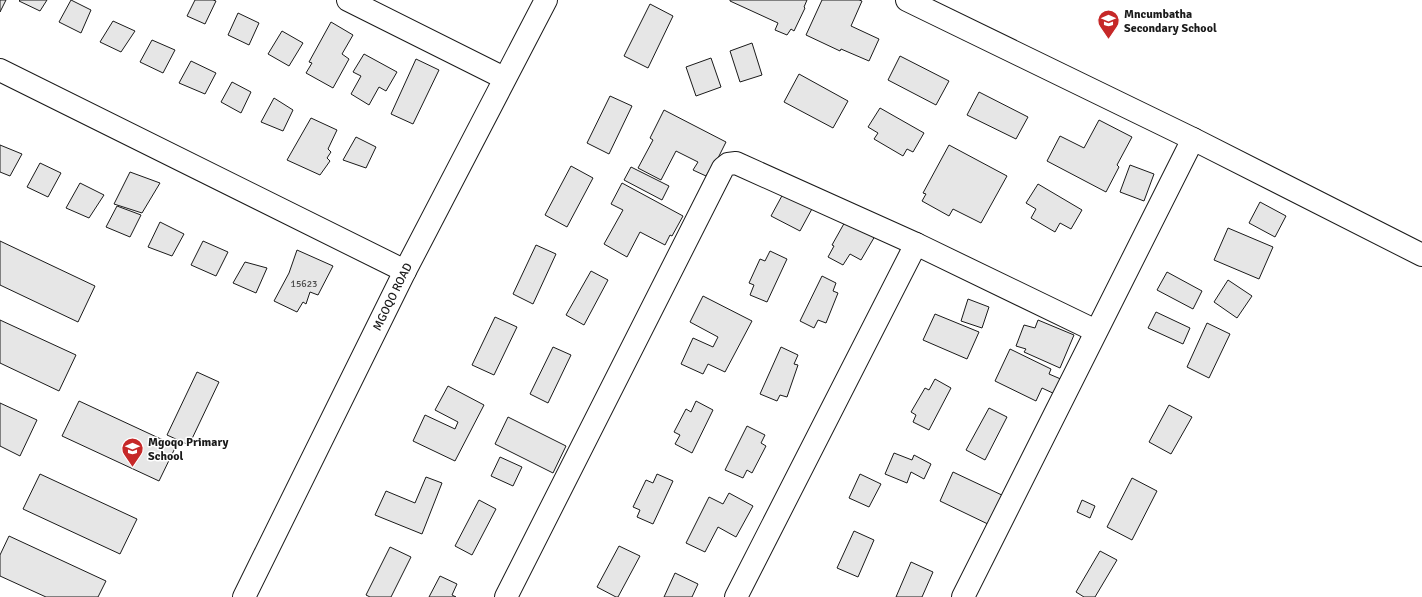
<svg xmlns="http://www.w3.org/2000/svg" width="1422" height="597" font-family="Signika,sans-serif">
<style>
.building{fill:#e6e6e6;stroke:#1a1a1a}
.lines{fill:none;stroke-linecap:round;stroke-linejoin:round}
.minor-casing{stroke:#1a1a1a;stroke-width:24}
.minor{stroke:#fff;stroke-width:22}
.labels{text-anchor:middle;stroke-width:3;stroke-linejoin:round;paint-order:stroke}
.number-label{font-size:10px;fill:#4d4d4d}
.poi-label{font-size:12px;font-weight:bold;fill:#1a1a1a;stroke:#fff;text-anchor:start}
.street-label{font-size:12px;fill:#1a1a1a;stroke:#fff}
</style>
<rect width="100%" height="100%" fill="#fff"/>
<!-- building -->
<path class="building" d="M0 0H6L0 12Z
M20 0H47L40 11 19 1Z
M71 0 91 10 81 33 59 22Z
M195 0H213L216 1 205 24 187 16Z
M730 0H807L804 7 805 8 794 31 791 29 787 35 775 30 778 23 730 1Z
M822 0H859L862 1 851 26 879 39 869 61 841 49 840 51 806 35Z
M650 4 673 16 648 68 624 56Z
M238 13 259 23 249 45 228 35Z
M113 21 135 31 121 52 100 42Z
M331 22 353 35 342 54 349 59 333 88 306 73 312 63 309 62Z
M282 31 303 43 289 66 268 54Z
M152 40 175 50 163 73 140 62Z
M752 43 762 75 740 82 730 51Z
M364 54 397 72 386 91 379 87 369 105 351 94 361 76 353 72Z
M900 56 949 81 936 105 888 80Z
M711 58 721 87 696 96 686 67Z
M416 59 439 70 413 124 391 114Z
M191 61 216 73 205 94 179 83Z
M799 74 848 101 833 128 784 102Z
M232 82 251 92 241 113 221 102Z
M979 92 1028 117 1016 139 967 115Z
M610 96 632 106 609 154 587 143Z
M274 98 293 110 283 131 261 122Z
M880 108 924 133 913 152 907 149 903 156 874 139 878 133 868 127Z
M664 110 726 142 713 168H711L706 176 693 170 698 162 676 151 661 180 638 168 653 140 650 138Z
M311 118 337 130 328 149 331 152 327 158 330 161 320 175 287 160Z
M1099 120 1132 137 1117 165 1119 167 1106 192 1047 161 1060 136 1084 148Z
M356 137 376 147 366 168 343 160Z
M0 145 22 154 10 176 0 172Z
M949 145 1007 176 981 223 953 209 949 216 922 201 926 194 923 193Z
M40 163 61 173 48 197 27 187Z
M1130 165 1154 174 1144 201 1120 192Z
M571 166 593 178 567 227 545 215Z
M631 167 669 186 662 200 624 180Z
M130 172 160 183 142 213 114 204Z
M80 183 104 195 89 218 66 208Z
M622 183 683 216 672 236 670 235 665 245 640 232 627 257 604 244 623 210 611 204Z
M1038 184 1082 210 1071 229 1060 223 1055 232 1031 218 1036 209 1026 203Z
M784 192 813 207 800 231 771 216Z
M1260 202 1286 216 1275 237 1249 223Z
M117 206 141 215 130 237 106 227Z
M846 220 875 236 861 260 850 254 843 265 828 257 834 246 832 245Z
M160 222 184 234 172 256 148 247Z
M1228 228 1273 247 1259 279 1214 260Z
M0 241 95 286 78 322 0 285Z
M203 241 228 252 216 276 191 265Z
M536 245 556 254 533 304 513 294Z
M297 250 333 266 318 295 310 292 306 304 303 302 297 312 274 301 289 273Z
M770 251 787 259 767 302 750 295 754 285 749 283 760 259 765 261Z
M245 262 267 268 256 293 233 283Z
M591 271 608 280 584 325 566 315Z
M1167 272 1202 291 1193 309 1157 290Z
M822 276 836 283 833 291 838 293 826 323 818 320 814 328 800 321Z
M1228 280 1252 296 1237 318 1214 302Z
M703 296 752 321 725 372 708 364 703 374 681 364 693 338 713 347 718 337 690 322Z
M968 299 989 307 982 328 961 321Z
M1156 312 1190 328 1183 344 1148 328Z
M935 314 979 332 967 359 923 340Z
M495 317 517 327 494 375 472 365Z
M0 320 76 355 59 391 0 363Z
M1038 320 1074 335 1060 368 1024 352 1026 349 1016 346 1024 325 1035 328Z
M1207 323 1230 334 1209 378 1187 367Z
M553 347 571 355 548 403 530 394Z
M781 347 798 355 794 364 798 365 787 397 780 395 777 401 760 394Z
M1010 349 1051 369 1049 374 1063 380 1057 395 1042 388 1036 401 995 381Z
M197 372 219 382 189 445 167 435Z
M935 379 951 388 929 430 913 422 916 415 911 412 925 388 929 390Z
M448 386 484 405 455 461 413 441 425 415 455 429 458 422 435 410Z
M79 401 176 446 159 481 62 436Z
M696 401 713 410 692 453 675 444 680 435 674 432 686 409 691 412Z
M0 403 37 420 20 456 0 446Z
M1169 405 1192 417 1171 454 1149 442Z
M989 408 1007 417 985 460 966 450Z
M508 417 566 446 553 473 495 444Z
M747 426 765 435 761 443 766 446 752 473 747 470 743 478 725 470Z
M894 453 912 460 914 455 931 464 924 479 911 472 907 483 885 474Z
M500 457 522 467 513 486 491 476Z
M953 472 1006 497 992 526 940 501Z
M40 474 137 519 120 554 23 509Z
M657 474 673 481 653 524 637 517 640 510 633 507 646 480 653 483Z
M860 474 881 484 869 507 849 498Z
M426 477 442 483 422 534 375 515 386 491 415 503Z
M1132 478 1157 491 1132 540 1107 527Z
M729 493 753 506 736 537 718 527 705 552 686 543 709 497 723 504Z
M479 500 496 509 472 555 455 546Z
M1082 500 1095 506 1090 518 1077 512Z
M854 531 874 540 858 577 837 568Z
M9 536 106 581 98 597H46L0 576V555Z
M619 546 640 556 618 597H616L597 587Z
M390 547 411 557 391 597H370L366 595Z
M1100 551 1117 560 1095 597H1084L1076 592Z
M911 562 933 572 922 597H896Z
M675 573 698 584 692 597H664Z
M440 576 457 584 452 595 456 597H429Z"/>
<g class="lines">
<defs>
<g id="minor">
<path d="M348 0 504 78"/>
<path d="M907 0 1193 139 1422 255"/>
<path d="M0 70 405 271"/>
<path id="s1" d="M244 597 405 271 546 0"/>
<path d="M506 597 723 168 728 164 736 163 916 244 1096 331"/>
<path d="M736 597 916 244"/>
<path d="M963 597 1193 139"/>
</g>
</defs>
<!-- minor casing -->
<use href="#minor" class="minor-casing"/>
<!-- minor -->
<use href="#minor" class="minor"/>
</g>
<!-- icons -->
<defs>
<symbol id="school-pin" viewBox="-11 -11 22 30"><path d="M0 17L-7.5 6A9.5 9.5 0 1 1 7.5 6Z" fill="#c62828" stroke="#fff"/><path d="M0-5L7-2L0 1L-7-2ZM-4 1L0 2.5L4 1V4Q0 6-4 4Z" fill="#fff"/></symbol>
</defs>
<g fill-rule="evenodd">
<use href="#school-pin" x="1096" y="8" width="25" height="34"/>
<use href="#school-pin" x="120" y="436" width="25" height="34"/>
</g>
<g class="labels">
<!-- number labels -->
<g class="number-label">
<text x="304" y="287">15623</text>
</g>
<!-- poi labels -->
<g class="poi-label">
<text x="1124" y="18">Mncumbatha<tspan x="1124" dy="14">Secondary School</tspan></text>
<text x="148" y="446">Mgoqo Primary<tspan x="148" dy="14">School</tspan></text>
</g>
<!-- street labels -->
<g class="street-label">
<text dy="4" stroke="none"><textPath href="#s1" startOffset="335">MGOQO ROAD</textPath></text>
</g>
</g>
</svg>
